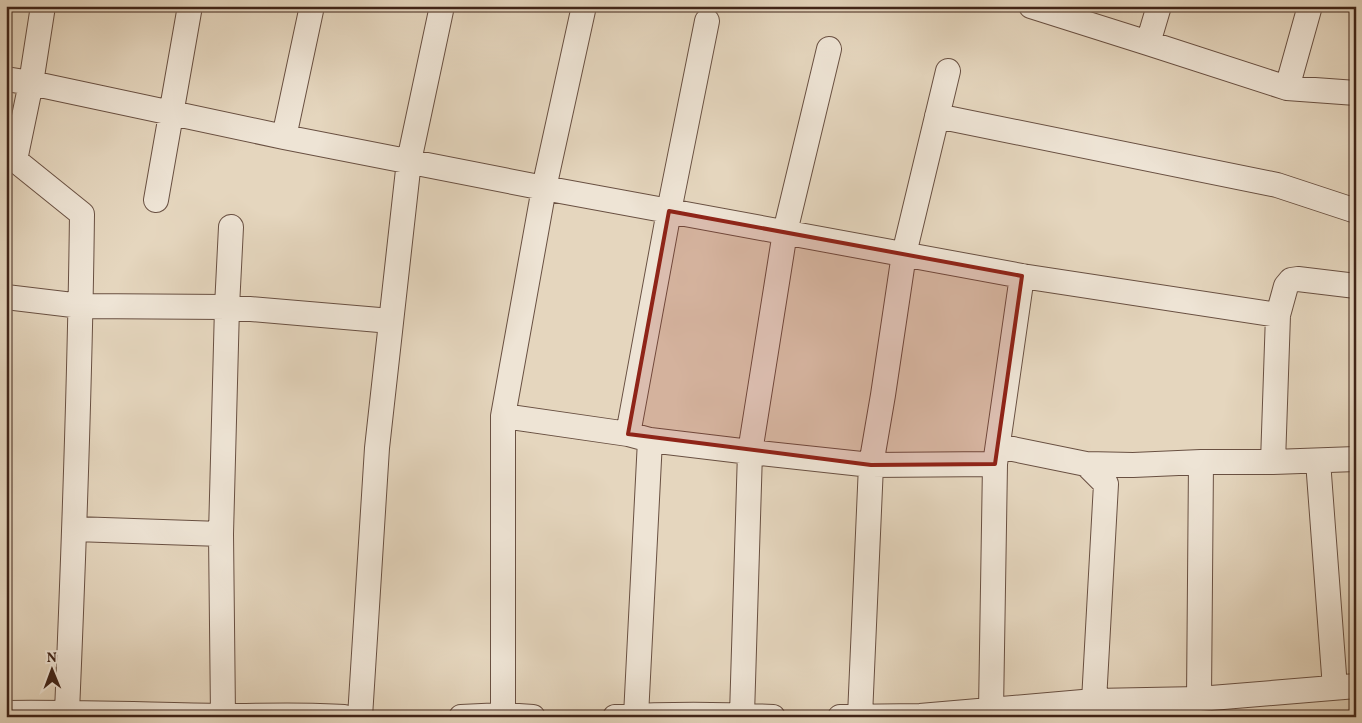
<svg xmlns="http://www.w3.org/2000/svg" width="1362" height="723" font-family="Vollkorn,serif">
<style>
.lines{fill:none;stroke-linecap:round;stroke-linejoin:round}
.minor-casing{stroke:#695042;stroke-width:26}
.minor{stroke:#eee4d5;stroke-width:24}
.marked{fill:#8f2418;fill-opacity:0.2;stroke:#8f2418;stroke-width:4;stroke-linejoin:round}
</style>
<rect width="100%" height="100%" fill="#e5d6be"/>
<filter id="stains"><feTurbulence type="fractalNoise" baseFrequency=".004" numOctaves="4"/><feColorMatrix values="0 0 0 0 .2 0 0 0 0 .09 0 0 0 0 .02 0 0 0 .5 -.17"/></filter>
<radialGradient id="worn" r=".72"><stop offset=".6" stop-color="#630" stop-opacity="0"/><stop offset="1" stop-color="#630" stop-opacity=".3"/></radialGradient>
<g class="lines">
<defs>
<path id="minor" d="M43 6 31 83 15 160 82 214C80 380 74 546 67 712
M1031 6 1148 43 1287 88 1356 93
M1148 43 1159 6
M6 79 31 83 284 137 544 188 1022 276 1278 315
M1287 88 1310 6
M937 116 1277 185 1356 211
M284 137 312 6
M156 200 190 6
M6 297 81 306 227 307 391 321
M503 416 628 434 650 440 750 452 871 465 995 464
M628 434 669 211 707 21
M998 446 1086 464 1106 484 1094 701
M1318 461 1335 688
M1273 462 1278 315 1286 286 1291 280 1298 279 1356 286
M1086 464 1133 465 1201 462H1273L1356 459
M75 529 221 534
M1199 699 1201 462
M991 711 995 464 1022 276
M6 713C79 712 151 715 223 716 263 716 304 714 344 717
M503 715V416L544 188 584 6
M742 715 750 452 785 232 829 49
M223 716 221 534 227 307 231 227
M636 716 650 440
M860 716 871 465 883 395 904 254 948 71
M360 717 377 448 409 161 442 6
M461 717 503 715 533 717
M615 717C667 714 720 714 773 717
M840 717 920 716 1094 701 1199 699 1356 686"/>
</defs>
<!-- minor casing -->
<use href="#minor" class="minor-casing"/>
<!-- minor -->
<use href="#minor" class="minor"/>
</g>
<!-- marked area -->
<path class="marked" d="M669 211 1022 276 995 464 871 465 628 434Z"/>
<!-- margin -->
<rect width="1362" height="723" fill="none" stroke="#e5d6be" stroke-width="25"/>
<rect x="8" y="8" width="1347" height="708" fill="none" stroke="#402418" stroke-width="2.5"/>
<rect x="12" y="12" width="1337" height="698" fill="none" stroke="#402418"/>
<!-- north arrow -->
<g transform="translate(52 670) rotate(359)" stroke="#eee4d5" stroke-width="4" paint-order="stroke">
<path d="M0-4L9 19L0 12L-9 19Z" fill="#402418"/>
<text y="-8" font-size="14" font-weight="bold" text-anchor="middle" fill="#402418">N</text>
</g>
<rect width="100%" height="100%" filter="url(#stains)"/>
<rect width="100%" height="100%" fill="url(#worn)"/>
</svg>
